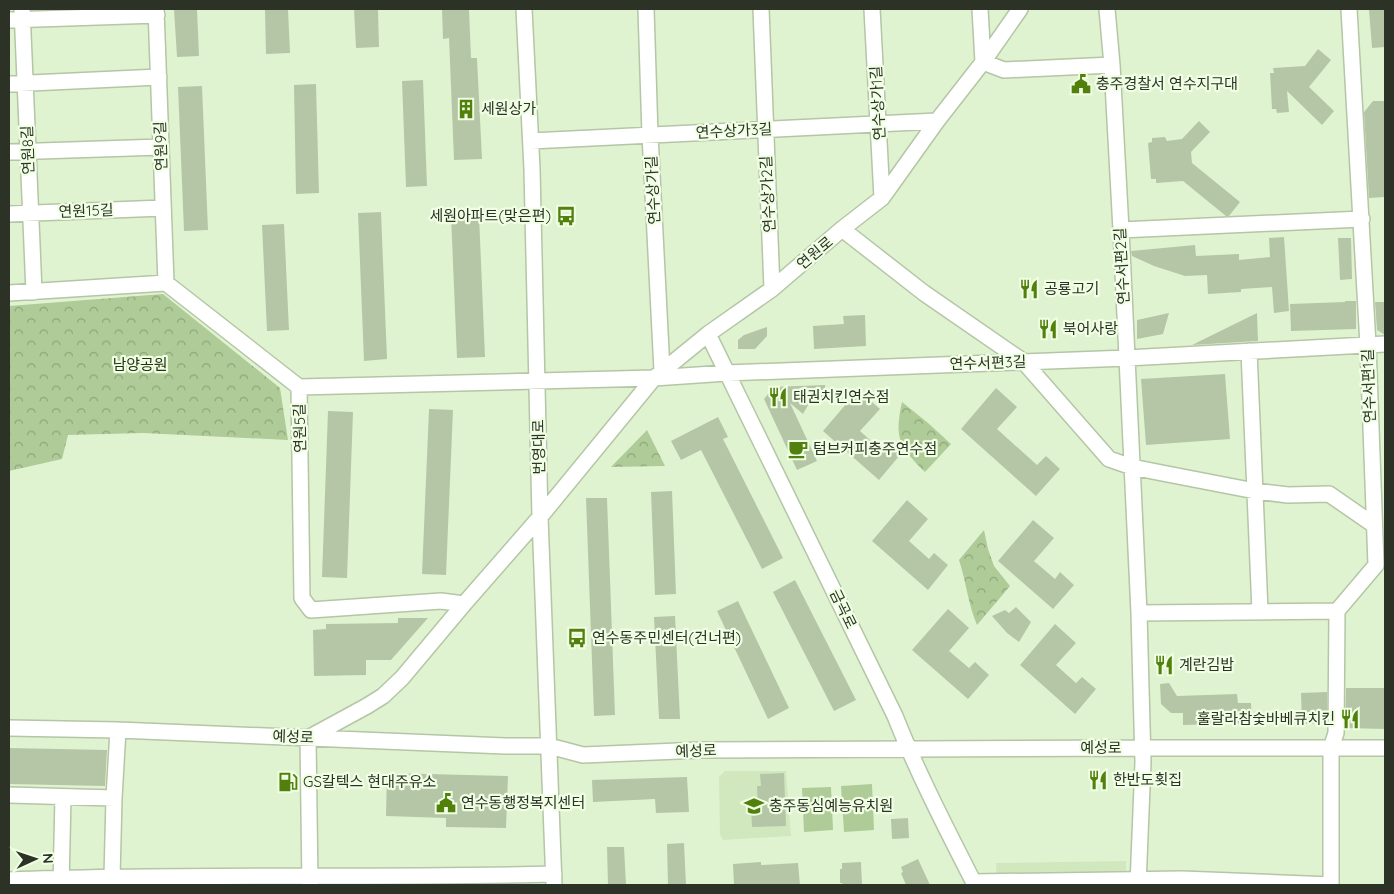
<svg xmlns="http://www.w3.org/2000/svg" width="1394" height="894" font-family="Quicksand,'Noto Sans KR',sans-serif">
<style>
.built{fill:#d1e8bf}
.forest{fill:url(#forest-crowns)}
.garden{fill:#afcb97}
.building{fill:#b5c6a6}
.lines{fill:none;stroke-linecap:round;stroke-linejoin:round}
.minor-casing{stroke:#b4c6a5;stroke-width:18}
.minor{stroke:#fff;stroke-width:15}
.labels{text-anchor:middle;stroke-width:4.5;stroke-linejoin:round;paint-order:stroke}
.poi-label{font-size:15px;fill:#2c3326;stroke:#f0ffe4;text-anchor:start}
.street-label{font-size:15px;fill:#2c3326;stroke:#f0ffe4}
.park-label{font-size:15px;fill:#223212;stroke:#f0ffe4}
</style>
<defs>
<pattern id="forest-crowns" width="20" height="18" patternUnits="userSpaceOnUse" patternTransform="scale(1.25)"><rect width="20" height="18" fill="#afcb97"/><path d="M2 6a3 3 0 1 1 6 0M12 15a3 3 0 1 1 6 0" fill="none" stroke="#8fa57b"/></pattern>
</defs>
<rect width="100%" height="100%" fill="#e0f3d1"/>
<!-- built -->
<path class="built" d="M725 771H786L791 836 723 840 720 835 719 777Z
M1126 861V885H997L996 863Z"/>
<!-- forest -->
<path class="forest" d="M163 294 280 388 288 440 143 433 68 435 62 459 9 471V306Z
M902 402 928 423 951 444 925 472C899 446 894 438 902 402Z
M647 430 665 466 611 467Z
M984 530 988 549 994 566 1010 586 977 625C968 604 966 581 959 560Z"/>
<!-- garden -->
<path class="garden" d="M872 784 874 830 844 832 841 786Z
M831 787 833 830 804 832 802 788Z"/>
<!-- building -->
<path class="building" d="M174 9H197L199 56 177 57Z
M265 9H288L290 53 266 54Z
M354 9H378L379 47 356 48Z
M442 9H469L471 58H477L482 159 454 160 449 38 443 39Z
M1369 9H1385V47L1372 48Z
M1318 49 1331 60 1309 87 1334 111 1322 125 1287 91 1289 112 1277 113 1276 109H1272L1270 73H1274L1273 68 1305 66Z
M423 80 427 186 406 187 402 81Z
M316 84 319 193 296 194 294 85Z
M202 86 208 230 184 231 178 87Z
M1373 101H1385V197L1369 198 1364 112Z
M1199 121 1210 132 1191 152 1192 163 1240 202 1229 216H1226L1183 181 1156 183V179H1151L1148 143 1152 142V138L1165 137 1167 141 1182 139Z
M381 212 387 359 364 361 358 213Z
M479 215 485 357 457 358 451 216Z
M284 224 289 330 267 331 262 225Z
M1284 237 1289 311 1274 313 1272 287 1241 289V292L1208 294 1207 275 1185 276 1154 266 1132 256 1131 251 1195 245 1196 256 1239 254V260L1270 257 1269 238Z
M1338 238H1351L1352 279 1340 280Z
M1345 301H1356V329L1291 331 1290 304 1345 302Z
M1375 302H1385V335L1377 330Z
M1169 313 1163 334 1137 339V320Z
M1257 313 1258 341 1192 345Z
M865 315 866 346 814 349 813 326 844 324 843 316Z
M767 327V336L755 349H738V340L744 335Z
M1225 374 1230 439 1146 445 1141 379Z
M825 385 826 400H811L803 414 790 403 817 461 797 470 764 399 773 388 771 387Z
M996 388 1017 407 997 429 1037 465 1046 456 1060 469 1036 496 961 429Z
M858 390 880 409 860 431 880 449 886 443 900 455 879 480 823 431Z
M429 409 453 410 446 575 422 574Z
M328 411 353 412 347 578 322 577Z
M718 417 728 437 723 439 783 558 762 569 701 450 681 460 671 441Z
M672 491 676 594 655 595 651 492Z
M586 498H607L615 715 594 716Z
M907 500 928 519 909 541 929 559 934 553 948 565 928 590 872 541Z
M1033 520 1054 538 1034 561 1055 579 1060 572 1074 585 1053 609 998 561Z
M795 580 856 700 834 711 773 592Z
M738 601 789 708 768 719 717 611Z
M1016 607 1031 622 1019 642 1007 633 992 616 1005 610 1009 613Z
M948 609 969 628 949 651 969 668 975 662 989 675 968 699 912 650Z
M675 616 680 719H659L654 617Z
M398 618H428L391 660H366V675L314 676 313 630 326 629V624L398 623Z
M1055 624 1076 643 1056 665 1076 683 1082 677 1096 689 1075 714 1020 665Z
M1169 683 1177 696 1237 694 1238 703H1251L1252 723 1183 725V713H1171L1161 704 1160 684Z
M1346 688H1385V729L1345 728Z
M1327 692V723L1302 724 1301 693Z
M9 748 107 750 105 786 9 784Z
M387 773 508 776 506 828 446 827V818L386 816Z
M784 773 786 826 752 827 751 810H758L757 786H761L760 774Z
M687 777 689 812 656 813 655 799 593 802 592 780Z
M908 818 909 838 892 839 891 819Z
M684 843 686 885H668L667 844Z
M607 847H624L626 885H608Z
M918 859 930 885H906L901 873 903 872 901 867Z
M761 862V865L798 863 800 885H734L733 864Z
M861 862 862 885H843L842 883H840V869H842V863Z"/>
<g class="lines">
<defs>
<path id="minor" d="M22 9 34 292
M156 9 166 283
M524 9 532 169 540 517 554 885
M646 9 650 135 662 371
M761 9 772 289
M872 9 882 198
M980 9 983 62 1004 70 1112 65
M1107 9 1112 65 1121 230 1139 613 1143 762 1138 885
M9 20 157 15
M9 84 159 77
M531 141 937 121
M9 152 161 147
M9 214 163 208
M842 229 924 293 1024 362 1109 459 1132 467 1162 473 1255 491 1288 495 1329 494 1374 525
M1121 230 1362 219
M9 293 166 283 299 387
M708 334 895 716C918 774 947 830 975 885
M1249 351 1260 611
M299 387 654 378 727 373 1127 358 1385 344
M299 387 302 598 311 610 441 601 464 604
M1139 613 1337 611
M9 728 118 730 505 746H549L583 755 702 750 1143 748H1385
M308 737 310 885
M310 737 367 706 383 696 402 678 464 604 540 517 654 378 708 334 772 289 842 229 882 198 937 121 983 62 1020 9
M9 795 114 798
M112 877 114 798 118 730
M9 880C190 873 372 879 554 874
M973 882 1182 879 1331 885
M61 885 63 797
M1331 885V748L1336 733 1337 611 1376 565 1368 345 1349 9"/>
</defs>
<!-- minor casing -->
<use href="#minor" class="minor-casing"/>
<!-- minor -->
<use href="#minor" class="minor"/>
</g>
<!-- icons -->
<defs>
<symbol id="civic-bare" viewBox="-9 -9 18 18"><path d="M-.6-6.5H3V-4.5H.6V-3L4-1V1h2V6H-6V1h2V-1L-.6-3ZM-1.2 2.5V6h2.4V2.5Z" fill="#52800c" stroke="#f0ffe4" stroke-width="2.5" paint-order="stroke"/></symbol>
<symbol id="building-bare" viewBox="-9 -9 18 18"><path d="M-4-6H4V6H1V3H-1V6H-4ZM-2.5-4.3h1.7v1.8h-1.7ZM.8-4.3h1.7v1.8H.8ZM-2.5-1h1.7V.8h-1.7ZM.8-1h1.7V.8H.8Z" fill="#52800c" stroke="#f0ffe4" stroke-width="2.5" paint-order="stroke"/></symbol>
<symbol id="bus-bare" viewBox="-9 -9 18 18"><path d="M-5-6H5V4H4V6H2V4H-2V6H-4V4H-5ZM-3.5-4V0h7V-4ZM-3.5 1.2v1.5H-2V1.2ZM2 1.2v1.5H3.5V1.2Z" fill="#52800c" stroke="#f0ffe4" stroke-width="2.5" paint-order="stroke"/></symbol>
<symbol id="restaurant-bare" viewBox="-9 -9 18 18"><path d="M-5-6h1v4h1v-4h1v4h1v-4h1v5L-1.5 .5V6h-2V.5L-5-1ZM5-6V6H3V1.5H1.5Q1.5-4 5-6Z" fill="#52800c" stroke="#f0ffe4" stroke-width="2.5" paint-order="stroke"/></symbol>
<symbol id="cafe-bare" viewBox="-9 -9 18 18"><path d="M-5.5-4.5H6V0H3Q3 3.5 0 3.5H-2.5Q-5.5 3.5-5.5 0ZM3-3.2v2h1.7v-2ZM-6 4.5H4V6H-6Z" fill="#52800c" stroke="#f0ffe4" stroke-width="2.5" paint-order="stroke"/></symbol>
<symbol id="fuel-bare" viewBox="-9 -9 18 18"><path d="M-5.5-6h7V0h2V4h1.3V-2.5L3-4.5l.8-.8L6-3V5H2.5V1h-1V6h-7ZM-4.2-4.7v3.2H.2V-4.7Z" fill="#52800c" stroke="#f0ffe4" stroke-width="2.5" paint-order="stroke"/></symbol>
<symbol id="school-bare" viewBox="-9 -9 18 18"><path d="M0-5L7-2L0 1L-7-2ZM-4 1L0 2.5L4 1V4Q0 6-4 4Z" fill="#52800c" stroke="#f0ffe4" stroke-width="2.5" paint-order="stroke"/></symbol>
</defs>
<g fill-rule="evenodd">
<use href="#civic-bare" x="1067" y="70" width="28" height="28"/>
<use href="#building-bare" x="452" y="95" width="28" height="28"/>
<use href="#bus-bare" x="552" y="202" width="28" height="28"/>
<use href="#restaurant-bare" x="1015" y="275" width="28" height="28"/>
<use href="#restaurant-bare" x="1034" y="315" width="28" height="28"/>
<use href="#restaurant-bare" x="764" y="383" width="28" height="28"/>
<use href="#cafe-bare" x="784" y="435" width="28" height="28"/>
<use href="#bus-bare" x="563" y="624" width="28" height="28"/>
<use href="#restaurant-bare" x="1150" y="651" width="28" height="28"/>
<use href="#restaurant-bare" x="1336" y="705" width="28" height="28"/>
<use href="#restaurant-bare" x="1084" y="766" width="28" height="28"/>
<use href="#fuel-bare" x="274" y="768" width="28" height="28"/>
<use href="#civic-bare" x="432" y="789" width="28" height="28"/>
<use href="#school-bare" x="740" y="792" width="28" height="28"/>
</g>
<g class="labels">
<!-- poi labels -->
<g class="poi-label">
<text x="1096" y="89">충주경찰서 연수지구대</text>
<text x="481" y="114">세원상가</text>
<text x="551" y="221" text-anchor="end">세원아파트(맞은편)</text>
<text x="1044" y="294">공룡고기</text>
<text x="1063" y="334">북어사랑</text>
<text x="793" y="402">태권치킨연수점</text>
<text x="813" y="454">텀브커피충주연수점</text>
<text x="592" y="643">연수동주민센터(건너편)</text>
<text x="1179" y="670">계란김밥</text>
<text x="1335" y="724" text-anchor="end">훌랄라참숯바베큐치킨</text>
<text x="1113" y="785">한반도횟집</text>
<text x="303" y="787">GS칼텍스 현대주유소</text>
<text x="461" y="808">연수동행정복지센터</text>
<text x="769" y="811">충주동심예능유치원</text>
</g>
<!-- street labels -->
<g class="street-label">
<text transform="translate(878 103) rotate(-93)" y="5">연수상가1길</text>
<text transform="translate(734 131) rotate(-3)" y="5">연수상가3길</text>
<text transform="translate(161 146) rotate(-92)" y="5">연원9길</text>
<text transform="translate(28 150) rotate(-92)" y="5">연원8길</text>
<text transform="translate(653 190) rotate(-93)" y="5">연수상가길</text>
<text transform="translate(768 194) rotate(-93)" y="5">연수상가2길</text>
<text transform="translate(86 211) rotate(-2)" y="5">연원15길</text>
<text transform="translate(815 253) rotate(-40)" y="5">연원로</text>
<text transform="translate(1122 266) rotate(-93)" y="5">연수서편2길</text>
<text transform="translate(988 363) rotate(-2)" y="5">연수서편3길</text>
<text transform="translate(1369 386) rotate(-92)" y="5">연수서편1길</text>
<text transform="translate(300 428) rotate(-91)" y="5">연원5길</text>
<text transform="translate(539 447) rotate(-91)" y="5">번영대로</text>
<text transform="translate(843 609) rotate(64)" y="5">금곡로</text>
<text transform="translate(293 737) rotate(2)" y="5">예성로</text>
<text x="1101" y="753">예성로</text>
<text transform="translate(696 751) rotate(-2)" y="5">예성로</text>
</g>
<!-- park labels -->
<g class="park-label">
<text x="140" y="370">남양공원</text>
</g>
</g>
<!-- border -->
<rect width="1394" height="894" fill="none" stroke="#2c3326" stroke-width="20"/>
<!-- north arrow -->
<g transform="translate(35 859) rotate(87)" stroke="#f0ffe4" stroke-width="4" paint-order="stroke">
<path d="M0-4L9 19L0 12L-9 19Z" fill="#2c3326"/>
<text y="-8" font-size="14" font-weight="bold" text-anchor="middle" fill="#2c3326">N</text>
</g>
</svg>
